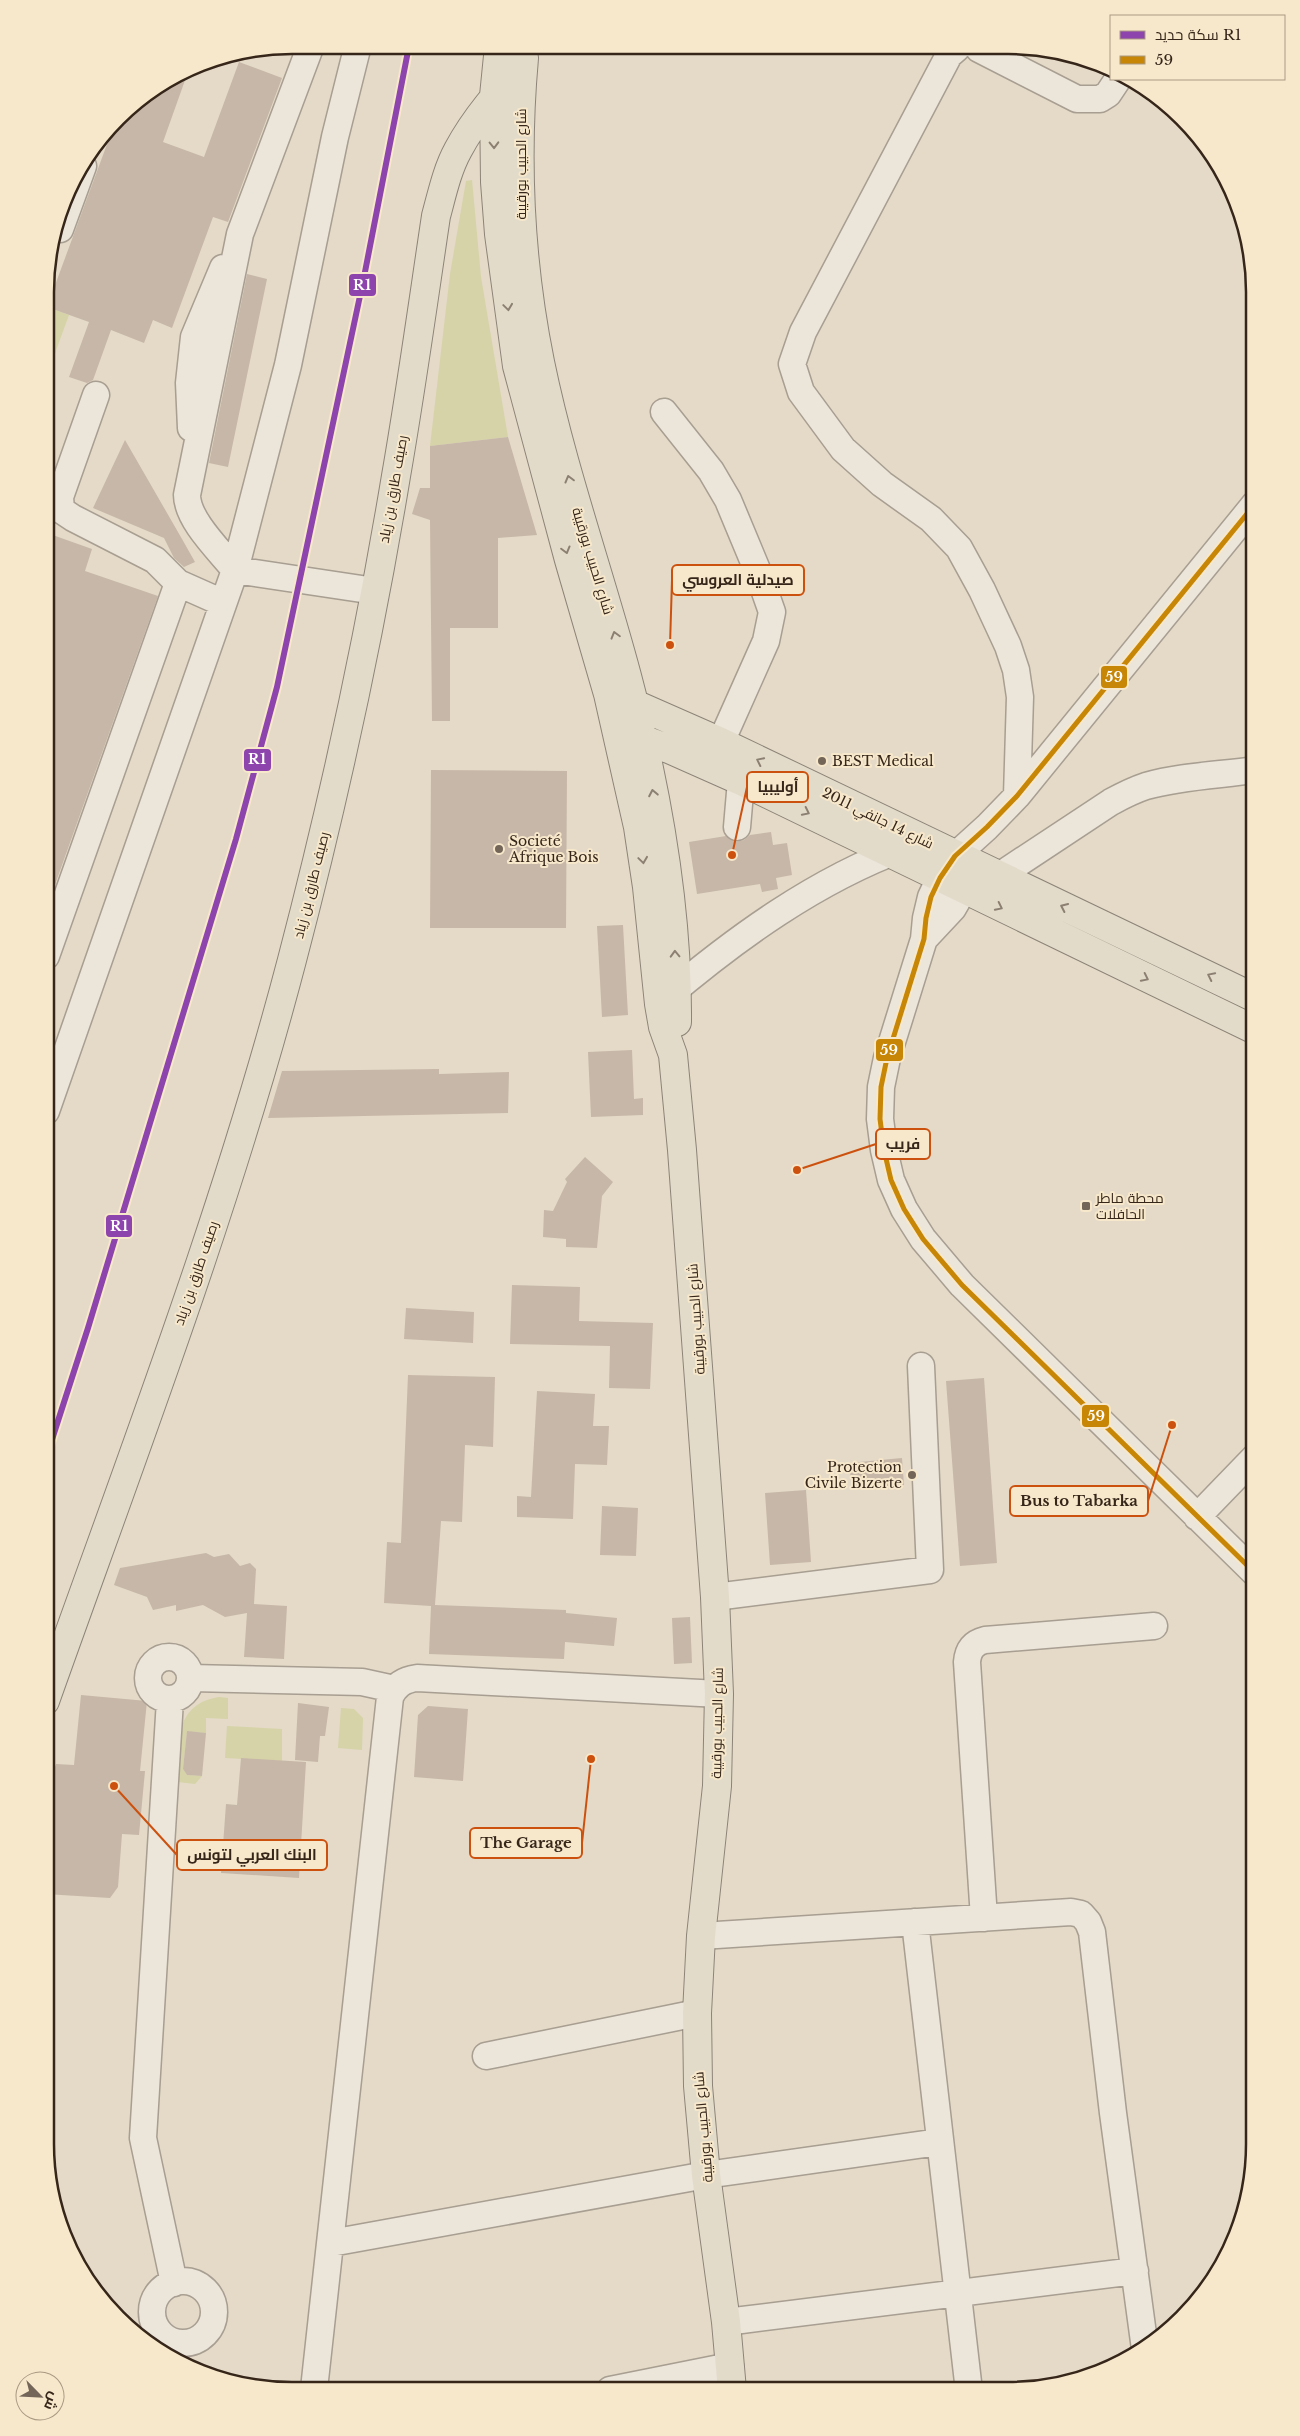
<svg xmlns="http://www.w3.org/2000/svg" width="1300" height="2436" font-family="'Libre Baskerville',Cairo,serif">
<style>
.green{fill:#d6d3a8}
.building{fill:#c7b7a8}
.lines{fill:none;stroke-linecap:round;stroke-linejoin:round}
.minor-casing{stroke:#a89e91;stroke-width:29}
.major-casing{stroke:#8d8478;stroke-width:30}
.minor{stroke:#ebe5da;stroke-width:26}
.major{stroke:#e3dbca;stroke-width:28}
.bus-1-casing{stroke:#f7e8cb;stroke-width:9}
.bus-1{stroke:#c78606;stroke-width:5}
.rail-1-casing{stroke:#f7e8cb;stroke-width:10}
.rail-1{stroke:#8e44ad;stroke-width:6}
.oneway{stroke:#8c8072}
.poi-dot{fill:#736557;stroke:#f7e8cb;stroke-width:2}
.labels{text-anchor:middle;stroke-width:4;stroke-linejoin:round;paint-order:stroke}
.street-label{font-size:14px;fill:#36261a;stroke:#f7e8cb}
.poi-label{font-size:14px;fill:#36261a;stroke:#f7e8cb;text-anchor:start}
.rim{fill:none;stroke:#36261a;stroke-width:2.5}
.leader{fill:none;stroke:#cd510e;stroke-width:2}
.callout-dot{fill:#cd510e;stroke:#f7e8cb;stroke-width:2}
.callout{fill:#f7e8cb;stroke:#cd510e;stroke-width:2}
.callout-label{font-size:15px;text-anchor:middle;font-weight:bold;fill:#36261a}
.line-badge{stroke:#f7e8cb;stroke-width:2}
.badge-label{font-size:14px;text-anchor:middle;font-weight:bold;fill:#fff}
</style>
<rect width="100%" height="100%" fill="#e4dac7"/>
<!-- green -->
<path class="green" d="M472 180 481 277 508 437 430 446 450 274 466 181Z
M47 307 69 315 47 375Z
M219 1697 228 1698V1719L206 1718V1733L187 1732 183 1769 187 1775 202 1776 195 1784 178 1782 176 1776C179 1741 175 1704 219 1697Z
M341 1708 354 1709 363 1718 362 1750 338 1748Z
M227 1726 282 1729V1761L225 1758Z"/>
<!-- building -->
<path class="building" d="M239 62 282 78 228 222 213 217 172 328 153 320 144 343 111 330 93 380 87 383 69 377 89 322 47 307 113 128 129 107 189 69 163 142 204 157Z
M247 274 267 279 228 467 209 463Z
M508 437 537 535 498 538V628H450V721H432L430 520 412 514 420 488H430V446Z
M125 440 182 539 195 562 184 567 174 558 164 538 93 508Z
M47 533 92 549 85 571 158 596 46 910Z
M431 770 567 771 566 928H430Z
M771 832 773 845 787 843 792 875 776 878 778 889 762 892 760 884 697 894 689 842 726 836 736 842 744 840 750 835Z
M623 925 628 1015 602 1017 597 926Z
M632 1050 634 1099 643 1098V1115L591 1117 588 1052Z
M439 1069V1074L509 1072 508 1113 268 1118 282 1071Z
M585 1157 613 1182 602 1196 597 1248 566 1247V1239L543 1237 544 1210 553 1211 567 1182 565 1179Z
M512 1285 580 1287 579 1321 653 1323 650 1389 609 1388 610 1346 510 1344Z
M406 1308 474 1312 473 1343 404 1339Z
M408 1375 495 1377 493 1447 465 1445 462 1522 441 1521 435 1605 566 1610V1613L617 1618 614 1646 565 1642 564 1659 429 1654 431 1606 384 1603 387 1542 401 1543Z
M984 1378 997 1563 960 1566 946 1381Z
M537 1391 595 1394 593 1426H609L607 1465 575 1464 573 1519 517 1517V1496L531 1497Z
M902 1458 904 1485 852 1490 849 1463Z
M806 1490 811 1562 770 1565 765 1493Z
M602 1506 638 1508 636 1556 600 1555Z
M206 1553 214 1557 229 1554 240 1566 250 1563 256 1569 254 1604 287 1606 284 1659 244 1657 247 1613 225 1617 203 1605 176 1611V1605L153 1610 147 1597 114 1585 120 1568Z
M690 1617 692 1663 674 1664 672 1618Z
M81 1695 147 1701 140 1771H145L139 1835 122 1834 118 1887 110 1898 45 1894V1795L56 1764 74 1765Z
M298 1703 329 1707 325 1736H320L318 1762 295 1760Z
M428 1706 468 1709 463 1781 414 1777 418 1715Z
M187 1731 206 1733 202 1776 187 1775 183 1769Z
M241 1758 306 1762 299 1878 221 1873 226 1804 237 1805Z"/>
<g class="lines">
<defs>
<path id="minor" d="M311 45 240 234 187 495C187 520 220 551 235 570L375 591
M956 49 949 55 803 332 792 364 801 392 843 449 882 484 931 519 959 548 982 590 1008 646 1016 670 1020 697 1017 796
M979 49 1077 99H1100L1108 94 1118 79
M60 229 83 166
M96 395 60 497 61 510 73 518 155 560 178 583 223 603
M664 412 711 471 728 500 758 572 772 612 766 641 721 742
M191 428 189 383 194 337 223 268
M737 827 741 781
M999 876 1111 802C1122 796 1134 790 1146 786 1181 776 1220 775 1255 770
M924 939 953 908 975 870
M46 956 178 583
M663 1000C736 938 816 880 906 847
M46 1111 235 570 288 365 335 137 358 45
M1197 1517 1255 1457
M1255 1573 962 1285 923 1239 904 1209 891 1180 884 1150 880 1119 881 1087 887 1058 924 939 926 918 931 897 940 878 955 856 987 827 1017 796 1255 504
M715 1597 930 1570 921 1366
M148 1678a21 21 0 1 1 42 0a21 21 0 1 1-42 0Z
M191 1678 362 1682 394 1689
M170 1700 143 2138 174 2283
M984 1918 967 1662C968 1650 973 1643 985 1640L1154 1626
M915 1922 969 2391
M701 1936 1071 1912 1081 1914 1088 1922 1092 1932 1113 2113 1145 2349
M486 2056 697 2013
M331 2243 706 2175 939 2142
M152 2312a31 31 0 1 1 62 0a31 31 0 1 1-62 0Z
M726 2322 1135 2271
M314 2389 390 1697C396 1685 403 1680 417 1678L719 1694
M610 2390 730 2366"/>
<path id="major" d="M499 46 494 96 495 182 499 234 517 366 569 560 608 694 638 827 647 887 659 1004 663 1027 673 1055 682 1150 715 1597 719 1694 717 1786 701 1936 697 2013 698 2086 706 2175 726 2322 732 2390
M524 58C515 159 520 263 540 362 562 469 599 571 627 676 657 789 678 905 677 1022
M621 698 721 742 1255 998
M628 734 669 749 741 781 1255 1030
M45 1701C132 1456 226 1212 292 960 334 800 369 639 396 476 411 390 423 303 436 216 442 194 447 170 458 150 475 118 499 91 523 65"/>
</defs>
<!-- minor casing -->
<use href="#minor" class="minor-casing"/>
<!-- major casing -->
<use href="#major" class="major-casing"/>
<!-- minor -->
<use href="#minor" class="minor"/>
<!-- major -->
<use href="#major" class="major"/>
<defs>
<path id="bus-1" d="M1255 1573 962 1285 923 1239 904 1209 891 1180 884 1150 880 1119 881 1087 887 1058 924 939 926 918 931 897 940 878 955 856 987 827 1017 796 1255 504"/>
</defs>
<!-- bus-1 casing -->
<use href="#bus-1" class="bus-1-casing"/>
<!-- bus-1 -->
<use href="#bus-1" class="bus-1"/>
<defs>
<path id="rail-1" d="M46 1458 88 1328 236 839 277 687 364 277 409 46"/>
</defs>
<!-- rail-1 casing -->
<use href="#rail-1" class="rail-1-casing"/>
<!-- rail-1 -->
<use href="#rail-1" class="rail-1"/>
</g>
<!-- one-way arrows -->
<defs><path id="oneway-chevron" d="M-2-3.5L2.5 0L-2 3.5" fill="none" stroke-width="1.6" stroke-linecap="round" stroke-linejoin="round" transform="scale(1.25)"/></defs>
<g class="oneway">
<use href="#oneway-chevron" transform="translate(494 145) rotate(89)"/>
<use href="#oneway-chevron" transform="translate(508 307) rotate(82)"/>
<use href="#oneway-chevron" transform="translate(569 479) rotate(-105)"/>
<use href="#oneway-chevron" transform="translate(566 550) rotate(75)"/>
<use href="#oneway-chevron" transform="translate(615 635) rotate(-106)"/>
<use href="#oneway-chevron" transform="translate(760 761) rotate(-154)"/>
<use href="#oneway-chevron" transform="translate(653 793) rotate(-101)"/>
<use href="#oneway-chevron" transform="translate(806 812) rotate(26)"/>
<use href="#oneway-chevron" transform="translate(643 860) rotate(82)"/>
<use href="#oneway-chevron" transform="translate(999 907) rotate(26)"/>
<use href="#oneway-chevron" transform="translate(1064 907) rotate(-155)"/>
<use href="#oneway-chevron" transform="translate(675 954) rotate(-92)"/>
<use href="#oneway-chevron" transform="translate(1211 976) rotate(-154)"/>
<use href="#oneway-chevron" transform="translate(1145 978) rotate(26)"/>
</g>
<!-- markers -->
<g class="poi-dot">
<circle cx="822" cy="761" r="5"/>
<circle cx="499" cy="849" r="5"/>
<rect x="1081" y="1201" width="10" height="10" rx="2.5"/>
<circle cx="912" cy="1475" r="5"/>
</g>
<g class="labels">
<!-- street labels -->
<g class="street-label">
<text transform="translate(521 164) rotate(-90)" y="5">شارع الحبيب بورقيبة</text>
<text transform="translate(393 489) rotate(-80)" y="5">رصيف طارق بن زياد</text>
<text transform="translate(593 561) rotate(73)" y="5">شارع الحبيب بورقيبة</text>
<text transform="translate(878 818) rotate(26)" y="5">شارع 14 جانفي 2011</text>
<text transform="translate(311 885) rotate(-76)" y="5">رصيف طارق بن زياد</text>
<text transform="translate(196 1273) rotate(-71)" y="5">رصيف طارق بن زياد</text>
<text transform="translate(696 1319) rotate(-94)" y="5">شارع الحبيب بورقيبة</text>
<text transform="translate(717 1723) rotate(-89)" y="5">شارع الحبيب بورقيبة</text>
<text transform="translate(703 2127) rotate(-95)" y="5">شارع الحبيب بورقيبة</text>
</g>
<!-- poi labels -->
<g class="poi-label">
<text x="832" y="766">BEST Medical</text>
<text x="509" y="846">Societé<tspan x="509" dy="16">Afrique Bois</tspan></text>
<text x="1096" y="1203">محطة ماطر<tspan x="1096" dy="16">الحافلات</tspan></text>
<text x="902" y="1472" text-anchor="end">Protection<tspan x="902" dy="16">Civile Bizerte</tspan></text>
</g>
</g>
<!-- crop -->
<path d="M0 0H1300V2436H0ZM292 54H1008A238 238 0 0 1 1246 292V2144A238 238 0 0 1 1008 2382H292A238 238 0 0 1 54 2144V292A238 238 0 0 1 292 54Z" fill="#f7e8cb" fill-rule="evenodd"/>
<path class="rim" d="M292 54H1008A238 238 0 0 1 1246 292V2144A238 238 0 0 1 1008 2382H292A238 238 0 0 1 54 2144V292A238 238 0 0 1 292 54Z"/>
<!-- callouts -->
<path class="leader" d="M670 645L672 580M732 855L747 787M797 1170L876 1144M1172 1425L1148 1501M591 1759L582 1843M114 1786L177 1855"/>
<g class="callout-dot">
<circle cx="670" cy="645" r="5"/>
<circle cx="732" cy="855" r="5"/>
<circle cx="797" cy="1170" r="5"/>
<circle cx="1172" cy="1425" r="5"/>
<circle cx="591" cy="1759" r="5"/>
<circle cx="114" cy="1786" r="5"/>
</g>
<g class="callout">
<rect x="672" y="565" width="132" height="30" rx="5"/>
<rect x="747" y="772" width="61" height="30" rx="5"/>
<rect x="876" y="1129" width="54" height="30" rx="5"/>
<rect x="1010" y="1486" width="138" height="30" rx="5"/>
<rect x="470" y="1828" width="112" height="30" rx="5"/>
<rect x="177" y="1840" width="150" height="30" rx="5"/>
</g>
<g class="callout-label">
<text x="738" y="585">صيدلية العروسي</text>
<text x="778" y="792">أوليبيا</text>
<text x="903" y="1149">فريب</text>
<text x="1079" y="1506">Bus to Tabarka</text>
<text x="526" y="1848">The Garage</text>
<text x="252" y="1860">البنك العربي لتونس</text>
</g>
<g class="line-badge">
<rect x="348" y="273" width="29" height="24" rx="5" fill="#8e44ad"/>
<rect x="1100" y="665" width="28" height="24" rx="5" fill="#c78606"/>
<rect x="243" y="748" width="29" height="24" rx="5" fill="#8e44ad"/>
<rect x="875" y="1038" width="29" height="24" rx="5" fill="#c78606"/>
<rect x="105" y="1214" width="28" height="24" rx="5" fill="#8e44ad"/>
<rect x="1081" y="1404" width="29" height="24" rx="5" fill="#c78606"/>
</g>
<g class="badge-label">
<text x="362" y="290">R1</text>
<text x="1114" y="682">59</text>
<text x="257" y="764">R1</text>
<text x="889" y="1055">59</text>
<text x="119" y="1231">R1</text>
<text x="1096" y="1421">59</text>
</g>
<!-- legend -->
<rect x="1110" y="15" width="175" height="65" fill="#f7e8cb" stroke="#aa9a84"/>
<rect x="1120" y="31" width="25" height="8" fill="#8e44ad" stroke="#aa9a84"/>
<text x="1155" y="40" font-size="15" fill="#36261a">سكة حديد R1</text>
<rect x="1120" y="56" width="25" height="8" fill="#c78606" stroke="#aa9a84"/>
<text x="1155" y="65" font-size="15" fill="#36261a">59</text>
<!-- north arrow -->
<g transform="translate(40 2396) rotate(114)"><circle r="24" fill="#f7e8cb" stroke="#aa9a84"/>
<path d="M0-4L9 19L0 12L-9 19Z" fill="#736557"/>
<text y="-8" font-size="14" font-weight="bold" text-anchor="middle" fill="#36261a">ش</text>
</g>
</svg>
